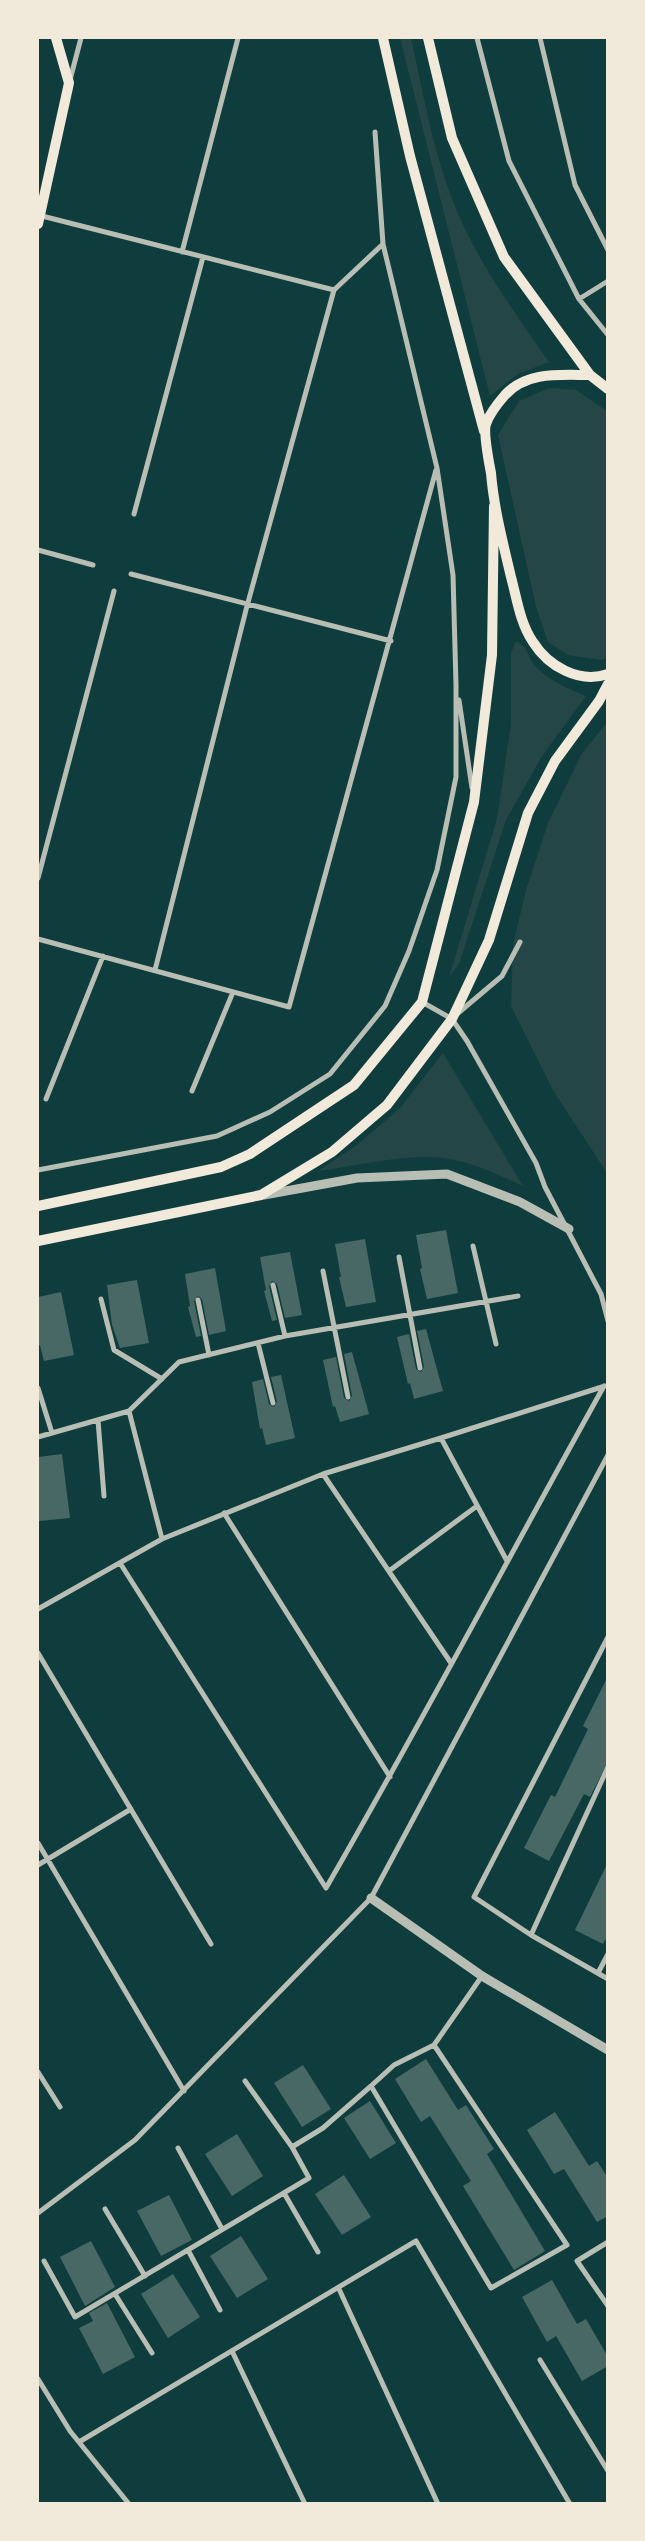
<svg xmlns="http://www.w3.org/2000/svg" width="645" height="2541" font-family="Raleway,sans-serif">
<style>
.green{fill:#244646}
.building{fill:#486865}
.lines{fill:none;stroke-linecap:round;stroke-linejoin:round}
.minor{stroke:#b8beb3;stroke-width:5}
.tertiary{stroke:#b8beb3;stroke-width:9}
.secondary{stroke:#f1e9da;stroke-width:10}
</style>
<rect width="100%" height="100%" fill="#0f3d3e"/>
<!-- green -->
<path class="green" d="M400 38H411C423 92 432 147 452 199 475 259 513 310 549 362L518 374 490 396Z
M549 388 576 390 607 411 608 658 600 660 568 655 548 642 536 607 498 435 519 401Z
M516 641C529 647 528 659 537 668 551 681 568 689 586 696L542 756 506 820 459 964 449 977 497 819 511 724V653Z
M607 722V1173L554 1092 511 1006 513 945 526 890 548 823 581 755Z
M443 1053 523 1186C497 1174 472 1162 443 1158 410 1153 353 1166 318 1171L357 1145 400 1108Z"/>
<!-- building -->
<path class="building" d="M446 1230 458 1293 427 1299 420 1269 422 1268 416 1235Z
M365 1239 376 1302 346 1307 339 1277H341L335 1244Z
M290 1252 302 1315 285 1318 277 1284 272 1281 269 1286 277 1320 272 1321 264 1291 266 1290 260 1257Z
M215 1268 226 1331 209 1335 202 1299 198 1296 194 1301 201 1336 196 1337 188 1307 190 1306 185 1274Z
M137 1280 149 1343 120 1348 112 1325 107 1285Z
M61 1292 74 1355 44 1361 40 1345 38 1346V1297Z
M426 1329 443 1391 414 1399 410 1383 408 1384 397 1337 409 1334 416 1369 421 1372 424 1367 417 1331Z
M352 1352 369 1414 340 1422 335 1406 333 1407 323 1360 336 1357 344 1398 349 1401 352 1396 344 1354Z
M281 1375 295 1438 266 1445 262 1428 260 1429 252 1382 263 1379 269 1404 274 1407 277 1402 271 1377Z
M62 1454 70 1518 39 1521 38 1457Z
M608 1676V1762L590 1797 584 1794 549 1861 524 1848 551 1795 555 1797 588 1729 583 1726Z
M608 1862V1935L603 1944 575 1930Z
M426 2059 458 2110 466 2105 494 2149 487 2154 545 2251 514 2270 463 2186 471 2181 430 2116 421 2122 395 2079Z
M303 2065 331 2109 302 2127 274 2083Z
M370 2101 396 2143 370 2159 344 2118Z
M555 2112 589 2166 597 2161 608 2178V2216L597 2222 564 2169 554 2174 527 2130Z
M237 2134 263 2176 232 2196 205 2154Z
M344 2175 371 2217 342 2235 315 2194Z
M169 2195 192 2240 161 2256 137 2211Z
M241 2236 268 2279 237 2298 210 2256Z
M91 2241 115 2287 85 2306 60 2257Z
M173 2274 200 2317 168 2338 141 2294Z
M552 2280 577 2324 586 2319 608 2357V2366L582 2381 556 2336 547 2342 522 2297Z
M107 2303 135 2357 103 2374 79 2328 93 2321 89 2313Z"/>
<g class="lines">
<!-- minor -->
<path class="minor" d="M477 38 509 161 579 299 608 335
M540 38 575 185 608 250
M70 80 81 38
M38 215 334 290
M182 252 238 38
M334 290 383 244
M579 299 608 281
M134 514 203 257
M38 550 93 565
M131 574 391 641
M459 700 472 788
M38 878 114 591
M38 939 289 1007 436 470
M155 970 247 606 334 290
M422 1002 452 1019 467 1041 536 1163 545 1187 601 1294 608 1321
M457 1014 502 976 520 942
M192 1091 233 992
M46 1099 103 956
M38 1170 217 1136 270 1112 330 1074 385 1006 409 951 437 870 456 777V685L453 575 437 468 383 244 375 132
M473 1246 496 1344
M399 1257 420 1368
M323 1271 348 1397
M273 1285 285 1336
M101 1299 114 1350 162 1379
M198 1300 209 1355
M258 1343 273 1403
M38 1388 52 1433
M98 1420 104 1496
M38 1437 129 1411
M441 1438 507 1561
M323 1474 451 1663
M224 1513 390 1777
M162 1539 129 1411 179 1362 285 1336 518 1296
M120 1563 326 1888C422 1722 511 1553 604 1386
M389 1571 477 1506
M38 1609 162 1539 323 1474 441 1438 605 1386
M38 1653 211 1944
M608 1767 531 1935 608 1979
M38 1843 184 2091
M38 1865 131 1809
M531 1935 474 1897 608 1637
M598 1973 608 1954
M434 2045 567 2245 491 2288 371 2086 394 2065 434 2045 482 1976
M38 2072 60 2107
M245 2081 292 2147 323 2128 371 2086
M178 2148 222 2229
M284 2193 318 2252
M105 2209 145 2276
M38 2213 135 2140 371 1898 608 1455
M608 2242 577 2261 608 2306
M188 2250 220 2310
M44 2261 75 2317 309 2178 292 2147
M339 2289 438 2504
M115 2294 152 2353
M232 2351 305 2504
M540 2360 608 2471
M38 2379 70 2431 129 2504
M79 2442 416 2241 570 2504"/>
<!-- tertiary -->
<path class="tertiary" d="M264 1195 357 1178 447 1174 520 1202 569 1229
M371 1898 482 1976 608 2050"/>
<!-- secondary -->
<path class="secondary" d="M383 38 410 156 484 431
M428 38 452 138 504 257 590 375
M38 224 69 83 56 38
M608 389 590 375C560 375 527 371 505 395 498 403 489 415 486 424 483 433 489 462 491 473 494 509 503 543 511 577 517 599 520 623 533 642 548 666 579 684 608 674
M38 1206 221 1167 250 1154 354 1085 422 1002 474 802 492 655 494 506
M38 1241 261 1195 332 1152 387 1105 452 1019 489 940 528 813 555 761 599 701 608 684"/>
</g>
<!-- border -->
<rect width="645" height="2541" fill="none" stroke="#f1e9da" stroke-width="78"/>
</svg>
